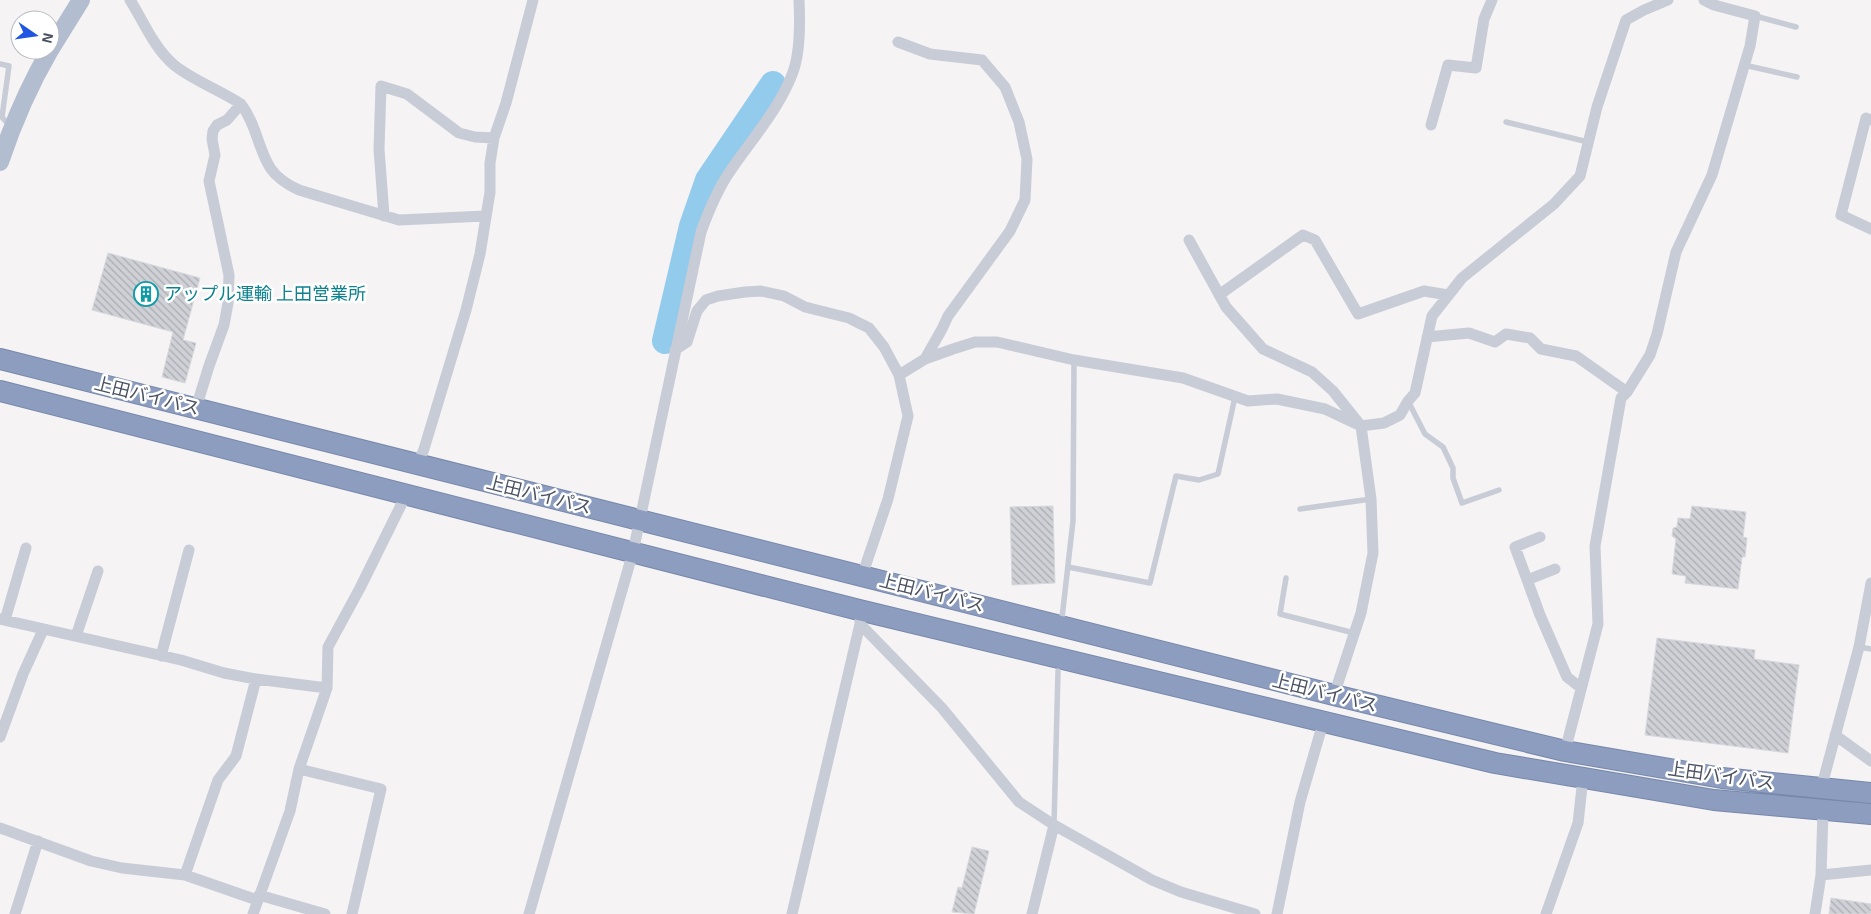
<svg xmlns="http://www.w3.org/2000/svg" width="1871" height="914" font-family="'Exo 2','Noto Sans JP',sans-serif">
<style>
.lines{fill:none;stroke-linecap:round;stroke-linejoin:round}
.river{stroke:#92cbec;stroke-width:26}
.building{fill:url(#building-back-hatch);stroke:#d7d8dd}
.highway-casing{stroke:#7788ab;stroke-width:22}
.lane{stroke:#c7ccd6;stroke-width:5.5}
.street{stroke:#c7ccd6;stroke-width:11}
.primary{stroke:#b3bdd0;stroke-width:18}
.highway{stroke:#8c9dbf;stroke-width:20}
.labels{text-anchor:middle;stroke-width:5;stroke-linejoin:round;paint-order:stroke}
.culture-label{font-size:18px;fill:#0d838f;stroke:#fff;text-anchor:start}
.street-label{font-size:18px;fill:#4a5260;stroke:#fff}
</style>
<defs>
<pattern id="building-back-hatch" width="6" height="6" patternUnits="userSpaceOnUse" patternTransform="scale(1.25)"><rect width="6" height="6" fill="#cfd1d6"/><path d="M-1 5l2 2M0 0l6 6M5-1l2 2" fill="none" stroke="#aaacb1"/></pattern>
</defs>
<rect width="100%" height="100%" fill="#f5f3f3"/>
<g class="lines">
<!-- river -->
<path class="river" d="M665 341 692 226 708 180 773 84"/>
</g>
<!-- building -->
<path class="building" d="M108 253 200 278 183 340 196 343 185 383 162 377 173 332 92 310Z
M1053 506 1055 583 1012 585 1010 507Z
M1692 506 1746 512 1743 537 1747 538 1745 557H1742L1738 589 1685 583 1686 576 1672 574 1676 539 1672 536 1673 528 1677 527 1678 518 1690 519Z
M1657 638 1755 650 1754 659 1799 665 1788 753 1645 735Z
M972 847 989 851 974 914 952 912 958 887 962 888Z
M1831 898 1871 904V914H1829Z"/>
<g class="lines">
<defs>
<path id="highway" d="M0 359 1334 695 1565 751 1722 778 1871 793
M0 391 859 610 1495 763 1714 800 1871 814"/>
</defs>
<!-- highway casing -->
<use href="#highway" class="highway-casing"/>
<!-- lane -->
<path class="lane" d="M1755 16 1796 27
M0 64 9 66 2 117 10 126
M1744 65 1797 77
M1506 122 1588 142
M1408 401 1425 434 1443 447 1453 468V478L1462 503 1499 490
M1300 509 1371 499
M1068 567 1150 583 1176 476 1199 480 1218 474 1235 397
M1286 578 1280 614 1354 633
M1062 618 1073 521 1074 360
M1859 647 1871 649
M1054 824 1058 671"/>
<!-- street -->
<path class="street" d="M130 0C144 22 154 48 174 65 194 81 220 90 241 104 257 125 258 150 271 169 278 179 288 185 299 190L399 220 485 216
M898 42 930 54 982 60 1005 87 1019 122 1027 159 1025 200 1010 231 948 316 942 329 925 359
M1871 120 1866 118 1841 215 1871 229
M1431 125 1448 65 1476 68 1484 19 1492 0
M384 216 379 149 381 86 407 94 459 133 475 137 494 138
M1189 240 1226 307 1263 349 1312 372 1333 391 1361 426 1371 499 1373 553 1361 613 1334 695
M1219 295 1303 235 1315 240 1358 314 1424 291 1448 295
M1427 337 1469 333 1495 342 1506 334 1530 338 1541 349 1576 356 1627 392
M675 350 687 342 697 311 706 300 718 296 745 292 761 291 784 296 805 307 849 318 869 328 884 347 899 375 908 416 888 499 862 576
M899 375 925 359 953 349 975 342H997L1074 360 1183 378 1248 401 1277 399 1325 409 1361 426 1384 423 1400 415 1408 401 1415 393 1432 316 1462 278 1554 204 1580 176 1597 107 1626 20 1644 10 1668 0
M196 408 209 366 224 325 228 303 229 275 209 181 215 155 212 139 213 131 217 125 227 120 241 104
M418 464 424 449 466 310 480 254 490 192V163L494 138 506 103 533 0
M1540 537 1515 547 1540 615 1567 677 1581 688
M1527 580 1555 569
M0 619 181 660 224 673 256 679 327 688
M5 620 26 548
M860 624 942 708 1019 802 1054 825 1152 880 1181 892 1255 914
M76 636 98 571
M161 656 189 550
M1835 735 1871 761
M0 737 23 674 43 630
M1565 751 1598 624 1595 546 1621 398 1627 392 1650 355 1657 334 1676 252 1712 175 1750 46 1755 16 1714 5 1704 0
M299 769 381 789 352 914
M1821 789 1859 647 1871 583
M0 828 91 861 122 868 185 875 257 900
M185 875 218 780 236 756 256 679
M1821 875 1871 870
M259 895 325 914
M15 914 38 841
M253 914 290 811 299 769 327 688 328 647 360 588 406 495
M529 914 633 552 701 232C709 210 718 188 731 170 752 139 780 108 793 72 800 53 800 21 799 0
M792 914 860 624V619
M1032 914 1054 825
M1277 914 1300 802 1323 723
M1546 914 1578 823 1583 778
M1815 914 1821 875 1823 811"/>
<!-- primary -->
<path class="primary" d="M50 50 81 0
M0 162C13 123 29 86 50 50"/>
<!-- highway -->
<use href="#highway" class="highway"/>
</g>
<!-- icons -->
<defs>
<symbol id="building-ring" viewBox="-11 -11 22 22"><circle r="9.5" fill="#fff" stroke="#0f9aa8" stroke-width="1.5"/><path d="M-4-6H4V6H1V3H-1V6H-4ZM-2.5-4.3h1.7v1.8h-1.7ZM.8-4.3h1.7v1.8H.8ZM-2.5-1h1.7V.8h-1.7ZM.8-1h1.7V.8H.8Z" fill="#0f9aa8"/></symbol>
</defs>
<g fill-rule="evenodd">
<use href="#building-ring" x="132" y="280" width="28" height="28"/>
</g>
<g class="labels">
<!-- culture labels -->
<g class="culture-label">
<text x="164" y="300">アップル運輸 上田営業所</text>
</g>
<!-- street labels -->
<g class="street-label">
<text transform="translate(147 396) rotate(14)" y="6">上田バイパス</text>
<text transform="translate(539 495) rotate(14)" y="6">上田バイパス</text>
<text transform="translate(932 593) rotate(14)" y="6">上田バイパス</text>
<text transform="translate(1325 693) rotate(14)" y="6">上田バイパス</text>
<text transform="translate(1721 776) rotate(8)" y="6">上田バイパス</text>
</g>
</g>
<!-- north arrow -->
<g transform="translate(35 35) rotate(103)"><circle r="24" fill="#ffffff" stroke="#b7babf"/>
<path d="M0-4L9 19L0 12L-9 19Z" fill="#1e55e3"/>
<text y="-8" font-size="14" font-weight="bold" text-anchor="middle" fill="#4a5260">N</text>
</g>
</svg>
